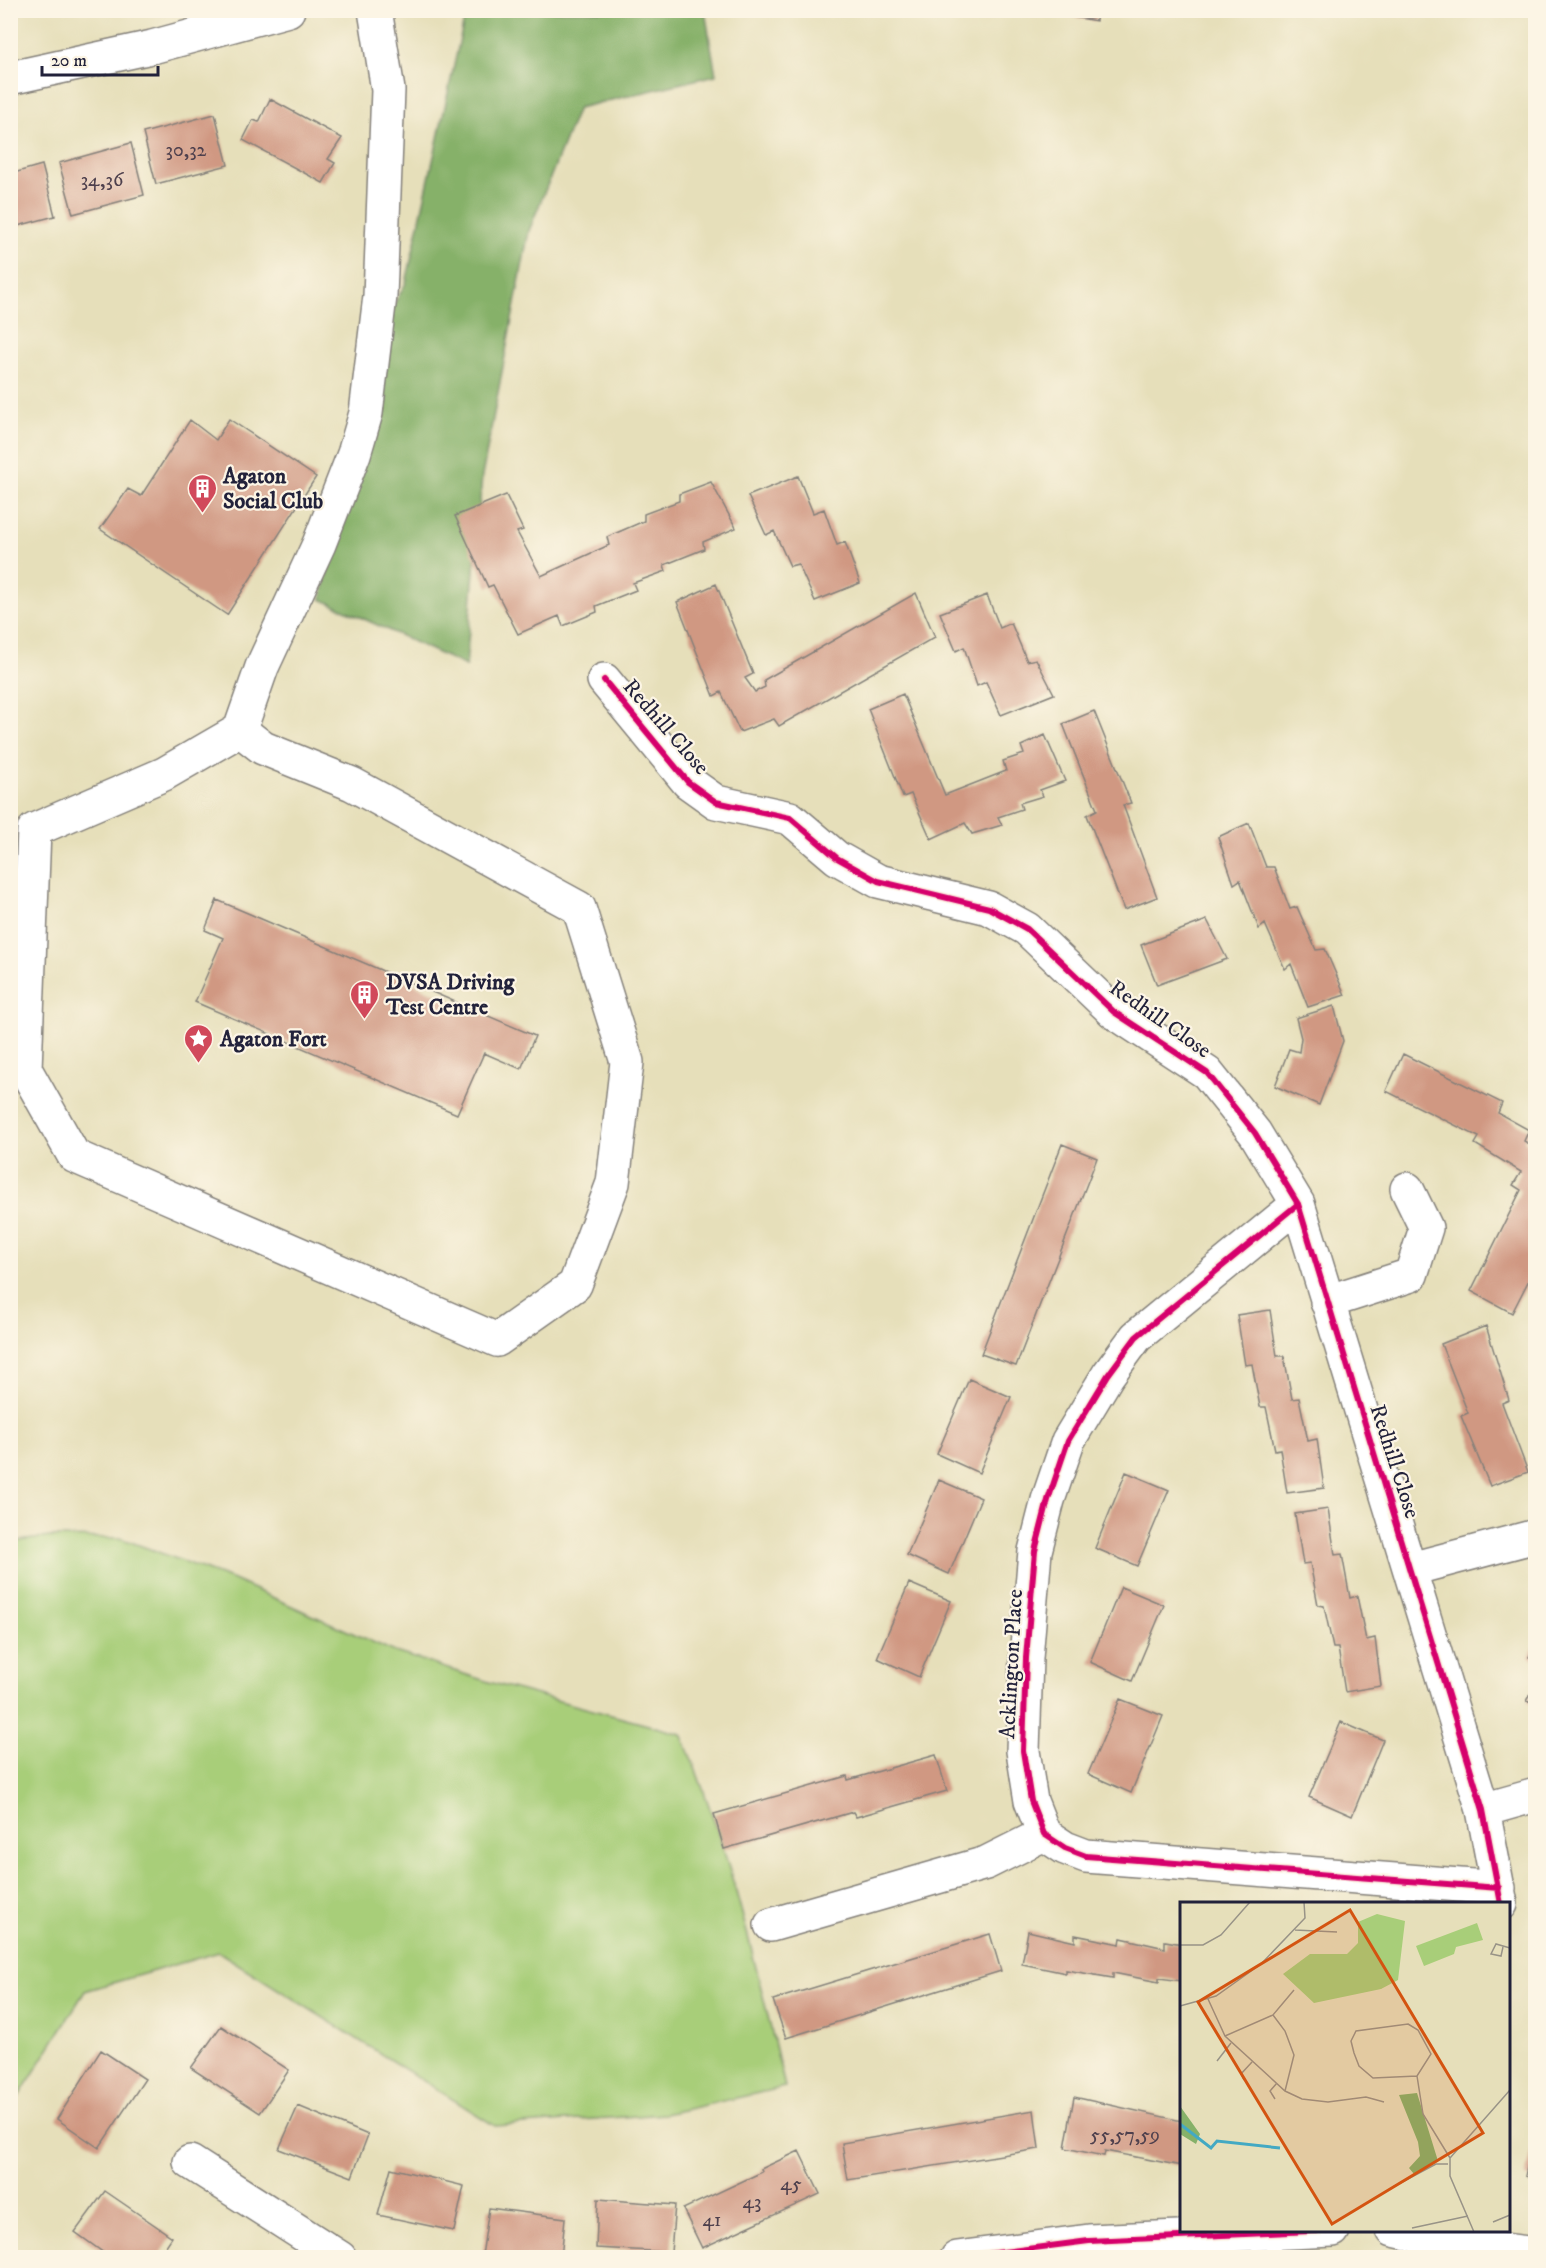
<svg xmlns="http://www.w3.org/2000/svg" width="1546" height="2268" font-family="'IM FELL DW Pica',serif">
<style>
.green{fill:#a8ce79;stroke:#65785a;stroke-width:1.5}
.forest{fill:#86b169;stroke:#546a52;stroke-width:1.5}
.building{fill:#d09882}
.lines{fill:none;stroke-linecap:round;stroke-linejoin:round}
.minor-casing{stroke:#84807a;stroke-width:36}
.minor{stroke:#fff;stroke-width:33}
.cycleway-casing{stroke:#fcf5e5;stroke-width:10}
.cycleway{stroke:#d6006c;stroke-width:6}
.labels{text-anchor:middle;stroke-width:4.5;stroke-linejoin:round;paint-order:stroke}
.number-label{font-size:20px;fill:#4e404d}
.poi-label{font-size:22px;font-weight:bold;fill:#22223b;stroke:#fcf5e5;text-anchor:start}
.street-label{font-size:22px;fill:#22223b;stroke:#fcf5e5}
.inset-river{fill:none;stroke:#43a9c3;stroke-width:3}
.inset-road{fill:none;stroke:#989387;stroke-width:1.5}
.view{fill:#d45411;fill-opacity:0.15;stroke:#d45411;stroke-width:3}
.inset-edge{fill:none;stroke:#22223b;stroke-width:3}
</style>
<rect width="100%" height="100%" fill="#fcf5e5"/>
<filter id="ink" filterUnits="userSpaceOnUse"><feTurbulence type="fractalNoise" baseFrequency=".0167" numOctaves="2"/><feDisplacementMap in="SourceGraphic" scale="12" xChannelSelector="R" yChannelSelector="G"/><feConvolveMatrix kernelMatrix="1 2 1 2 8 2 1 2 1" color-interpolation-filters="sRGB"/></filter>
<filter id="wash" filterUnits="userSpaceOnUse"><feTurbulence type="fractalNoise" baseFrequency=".008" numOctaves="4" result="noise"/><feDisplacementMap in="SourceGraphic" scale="24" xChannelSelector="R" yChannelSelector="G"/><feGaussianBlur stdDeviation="1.35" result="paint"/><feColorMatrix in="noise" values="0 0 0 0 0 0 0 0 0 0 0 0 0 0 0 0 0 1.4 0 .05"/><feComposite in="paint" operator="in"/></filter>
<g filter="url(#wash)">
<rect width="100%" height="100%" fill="#e6dfba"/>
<!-- green -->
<path class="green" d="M50 1537 120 1538 231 1579 395 1652 489 1682 681 1734C730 1846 756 1968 785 2087L665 2114 495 2126 219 1952 85 1991 11 2109V1542Z"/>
<!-- forest -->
<path class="forest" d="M466 11H705L716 75 578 108 529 231 482 476 466 666 321 599 387 317 406 283Z"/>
<g id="blocks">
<!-- building -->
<path class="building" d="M1031 10H1097L1096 21Z
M270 99 342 138 328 159 335 163 323 183 243 140 253 120 259 122Z
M215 114 228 165 156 184 143 133Z
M131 143 144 195 73 214 59 163Z
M42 165 55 216 10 228V174Z
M229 419 316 477 227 615 100 529 128 489 141 496 190 420 216 440Z
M798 476 813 513 824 509 837 545 845 542 860 583 815 601 798 564 790 566 774 531 766 535 748 496Z
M711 482 736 528 703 542 704 549 664 565 666 571 633 583 636 590 596 606 597 612 563 626 559 616 518 634 493 585 488 587 455 516 506 495 523 530 517 532 541 576 609 545 607 537 644 521V514L679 501V494Z
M716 584 753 674 745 678 755 692 765 687 764 680 916 593 935 637 779 726 774 719 740 732 721 692 714 696 677 602Z
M987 595 1000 628 1011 623 1027 661 1036 659 1054 694 1001 715 986 682 977 686 964 647 956 651 940 613Z
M903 694 945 795 1006 771 1003 761 1024 754 1021 746 1045 735 1065 781 1040 790 1043 796 1020 803 1022 809 998 817 1002 825 972 834 965 823 931 839 911 794 903 797 868 709Z
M1094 711 1131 803 1123 805 1157 897 1124 910 1087 815 1097 810 1063 724Z
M1249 823 1266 867H1274L1290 909 1297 907 1316 950 1325 949 1345 995 1308 1007 1291 964 1285 969 1265 924 1259 929 1240 880 1234 884 1218 837Z
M217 900 535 1036 521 1069 484 1053 457 1114 195 1002 223 938 205 930Z
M1207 920 1227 959 1157 985 1141 945Z
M1334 1006 1343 1041 1319 1105 1275 1086 1289 1049 1299 1052 1301 1038 1296 1018Z
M1403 1054 1502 1103 1498 1113 1529 1130 1524 1141 1536 1148V1266L1512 1313 1471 1291 1521 1190 1513 1185 1521 1172 1475 1144 1479 1137 1386 1091Z
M1062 1144 1097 1158 1016 1366 981 1354Z
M1270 1310 1277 1356H1284L1292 1399 1299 1398 1308 1441 1317 1439 1324 1488 1287 1493 1280 1449 1275 1450 1266 1407H1260L1252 1364 1245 1365 1237 1315Z
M1486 1326 1509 1400 1502 1403 1528 1472 1490 1486 1461 1416 1468 1413 1441 1344Z
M969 1379 1011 1397 979 1473 937 1454Z
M1126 1472 1169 1490 1137 1566 1095 1548Z
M939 1480 981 1498 949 1574 907 1555Z
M1328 1509 1335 1555 1342 1554 1350 1598 1357 1596 1366 1640 1375 1638 1381 1686 1345 1692 1338 1648H1333L1324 1606 1318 1605 1310 1563 1303 1564 1295 1514Z
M909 1583 951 1601 919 1677 877 1658Z
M1121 1587 1164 1605 1132 1681 1090 1662Z
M1536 1644V1661L1529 1657Z
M1536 1686V1705L1527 1701Z
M1120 1699 1163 1716 1131 1793 1088 1774Z
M1341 1722 1383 1740 1352 1816 1309 1797Z
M936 1755 947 1791 856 1817 853 1812 724 1849 714 1814 847 1776 848 1780Z
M1028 1931 1075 1942V1935L1120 1944 1121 1938 1165 1948V1941L1182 1944V1981L1159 1978V1982L1113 1973V1978L1066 1970V1973L1022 1964Z
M990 1934 1001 1971 786 2038 773 2000Z
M221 2026 289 2070 260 2113 191 2068Z
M101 2050 145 2079 99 2148 57 2119Z
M1074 2097 1182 2121V2166L1105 2151 1104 2156 1065 2148Z
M298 2106 368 2135 352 2177 279 2149Z
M1034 2110 1039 2149 848 2180 842 2143Z
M1535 2134H1536V2179L1525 2176Z
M799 2151 820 2194 702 2248 683 2209 762 2172 761 2169Z
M391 2168 464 2186 454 2231 378 2215Z
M105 2191 172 2237 158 2258H111L75 2232Z
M598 2199 675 2205 671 2252 596 2248Z
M489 2208 565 2218 561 2258 482 2256Z"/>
</g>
</g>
<g filter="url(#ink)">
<use href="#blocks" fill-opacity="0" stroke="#84807a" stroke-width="1.5"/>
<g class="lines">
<defs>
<path id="minor" d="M10 78 152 47 288 10
M604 680 688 782 716 802 790 818 837 858 878 881 989 908 1027 929 1114 1012 1207 1073 1255 1133 1298 1204 1483 1810 1501 1904
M240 730 263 748 352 784 579 908 627 1062 613 1183 575 1285 497 1340 74 1156 25 1069 34 830 164 774Z
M240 730 262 667 319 544 354 454 366 413 380 296 388 90 375 10
M1298 1204 1136 1337 1108 1375 1068 1441 1048 1500 1035 1551 1026 1658 1023 1751 1031 1801 1044 1834 1065 1848 1086 1856 1499 1888
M1327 1302 1411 1275 1426 1228 1407 1189
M1411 1569 1536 1536
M1483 1810 1536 1795
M771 1925 986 1863 1044 1834
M190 2162 340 2258
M1393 2230 1455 2244 1536 2254
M957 2258 1089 2241 1333 2230"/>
</defs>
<!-- minor casing -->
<use href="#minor" class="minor-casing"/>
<!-- minor -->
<use href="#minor" class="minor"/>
<defs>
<path id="cycleway" d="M604 680 688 782 716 802 790 818 837 858 878 881 989 908 1027 929 1114 1012 1207 1073 1255 1133 1298 1204 1483 1810 1501 1904
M1298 1204 1136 1337 1108 1375 1068 1441 1048 1500 1035 1551 1026 1658 1023 1751 1031 1801 1044 1834 1065 1848 1086 1856 1499 1888
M957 2258 1089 2241 1333 2230"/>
</defs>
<!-- cycleway casing -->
<use href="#cycleway" class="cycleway-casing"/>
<!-- cycleway -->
<use href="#cycleway" class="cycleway"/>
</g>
</g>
<!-- icons -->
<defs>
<symbol id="building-pin" viewBox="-11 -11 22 30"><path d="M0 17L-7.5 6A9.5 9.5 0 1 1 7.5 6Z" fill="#d1495b" stroke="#fcf5e5"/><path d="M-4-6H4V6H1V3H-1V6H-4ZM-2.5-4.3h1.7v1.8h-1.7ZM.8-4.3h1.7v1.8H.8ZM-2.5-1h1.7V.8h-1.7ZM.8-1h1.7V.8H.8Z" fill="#fff"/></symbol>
<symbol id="sight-pin" viewBox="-11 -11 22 30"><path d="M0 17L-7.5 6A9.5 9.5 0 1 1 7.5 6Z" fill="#d1495b" stroke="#fcf5e5"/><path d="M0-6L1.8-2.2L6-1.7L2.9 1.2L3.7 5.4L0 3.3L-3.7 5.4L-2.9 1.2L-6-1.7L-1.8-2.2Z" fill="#fff"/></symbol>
</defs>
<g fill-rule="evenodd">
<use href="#building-pin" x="186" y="472" width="33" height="45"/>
<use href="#building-pin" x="348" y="978" width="33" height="45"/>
<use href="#sight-pin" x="182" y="1022" width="33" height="45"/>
</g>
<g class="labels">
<!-- number labels -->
<g class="number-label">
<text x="186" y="156">30,32</text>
<text x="102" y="186">34,36</text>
<text x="1125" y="2141">55,57,59</text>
<text x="791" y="2190">45</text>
<text x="752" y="2208">43</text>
<text x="712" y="2226">41</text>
</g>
<!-- poi labels -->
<g class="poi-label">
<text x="223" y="483">Agaton<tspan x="223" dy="25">Social Club</tspan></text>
<text x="386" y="989">DVSA Driving<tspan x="386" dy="25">Test Centre</tspan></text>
<text x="220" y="1046">Agaton Fort</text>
</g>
<!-- street labels -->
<g class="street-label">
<text transform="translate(667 726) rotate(49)" y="8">Redhill Close</text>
<text transform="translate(1161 1018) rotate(35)" y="8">Redhill Close</text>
<text transform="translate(1396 1461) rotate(72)" y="8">Redhill Close</text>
<text transform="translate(1010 1664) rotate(-87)" y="8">Acklington Place</text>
</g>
</g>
<!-- overview -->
<g transform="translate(1180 1902)">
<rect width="330" height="330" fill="#e6dfba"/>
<path d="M197 12 225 19 218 78 201 87 134 101 103 72 130 52H167L178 41V20ZM297 21 303 38 276 45 274 52 244 64 236 44Z" fill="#a8ce79"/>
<path d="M237 191 258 259 234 272 229 266 240 254 238 240 219 193ZM0 204 20 232 16 242 0 232Z" fill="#86b169"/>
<path class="inset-river" d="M0 222 31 246 37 239 100 246"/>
<path class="inset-road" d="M115 28 157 30M0 43H23L41 33 70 0M323 45 321 54 311 52 316 42 330 46M28 97 45 134 105 189 122 197 148 200 186 195 204 200M0 104 36 94 81 62 125 16 124 0M93 113 105 129 114 153 105 189M228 122 238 128 251 152 237 174 193 176 179 164 174 151 171 139 176 129ZM45 134 93 113 114 88M37 159 51 141M237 174 243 212 270 256M64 178 61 172 72 160M95 197 90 189 97 181M213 285 256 262H268M313 320 330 313M232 326 288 314M294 330 270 274V256L330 188"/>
<path class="view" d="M170 8 303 231 152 322 18 100Z"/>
<rect width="330" height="330" class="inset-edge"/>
</g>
<!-- margin -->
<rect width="1546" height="2268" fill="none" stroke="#fcf5e5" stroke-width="36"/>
<!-- scale -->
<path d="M42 66v9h116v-9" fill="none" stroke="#22223b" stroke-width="3"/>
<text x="51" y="66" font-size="18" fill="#22223b" stroke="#fcf5e5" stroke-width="4.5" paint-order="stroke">20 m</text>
</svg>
